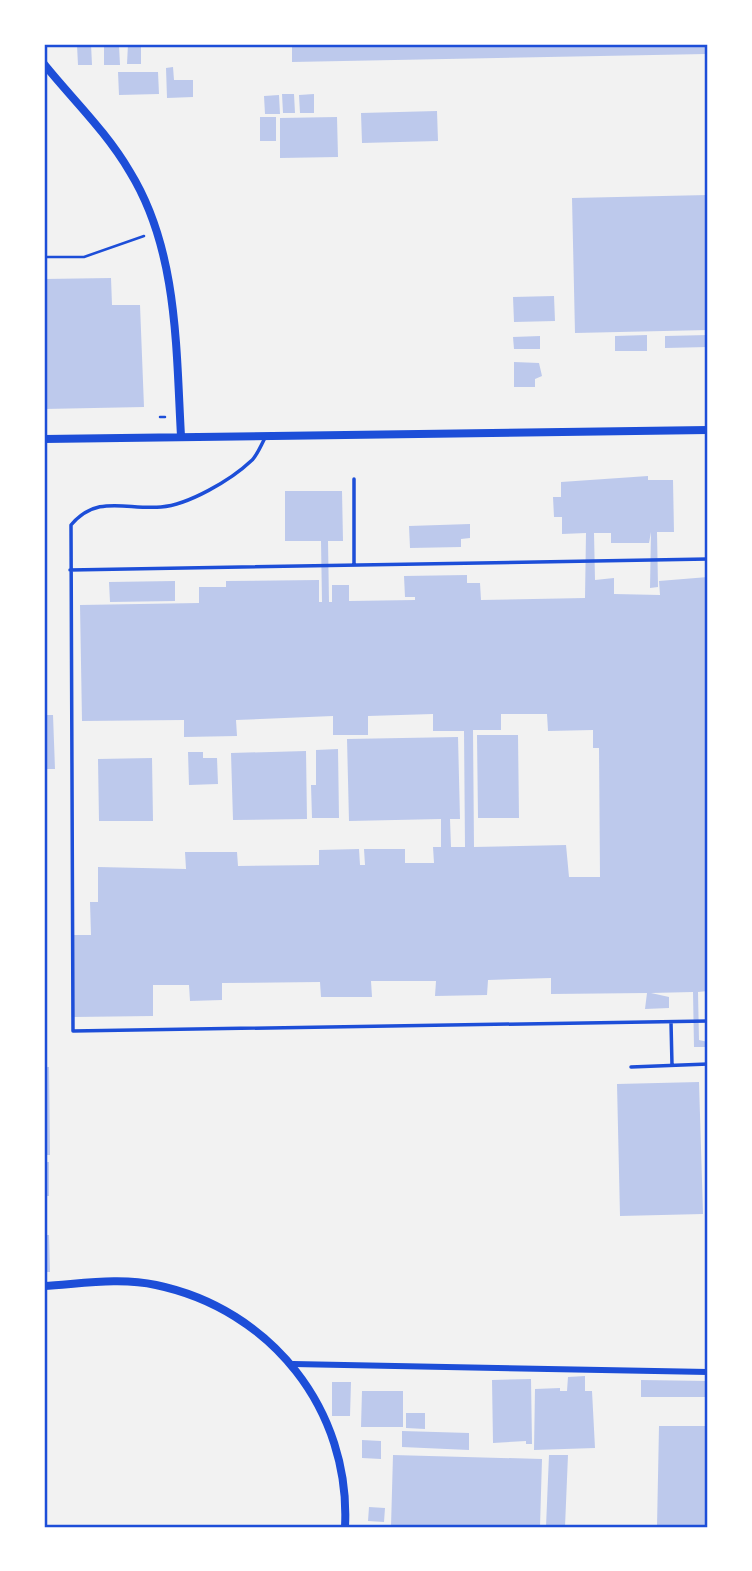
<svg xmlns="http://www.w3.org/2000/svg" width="752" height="1571" viewBox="0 0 752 1571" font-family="'DM Sans',sans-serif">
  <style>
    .building { fill: #bdc9ec; fill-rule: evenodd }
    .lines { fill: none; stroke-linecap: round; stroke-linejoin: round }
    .path { stroke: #1d4ed8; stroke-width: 2.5 }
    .service { stroke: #1d4ed8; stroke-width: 3.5 }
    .minor { stroke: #1d4ed8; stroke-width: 6 }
    .tertiary { stroke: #1d4ed8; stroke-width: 8 }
    .neatline { fill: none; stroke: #1d4ed8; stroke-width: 2.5 }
  </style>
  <rect width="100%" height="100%" fill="#f2f2f2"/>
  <!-- building -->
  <path class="building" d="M 91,44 L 92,65 L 78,65 L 77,45 Z
    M 128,44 L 141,45 L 141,64 L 127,64 Z
    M 292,44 L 706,44 L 706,54 L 292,62 Z
    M 104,45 L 119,45 L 120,65 L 104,65 Z
    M 173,67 L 174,80 L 193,80 L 193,97 L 167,98 L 166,68 Z
    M 118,72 L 158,72 L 159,94 L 119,95 Z
    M 282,94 L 294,94 L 295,113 L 283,113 Z
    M 314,94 L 314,113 L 300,113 L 299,95 Z
    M 279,95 L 280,114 L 265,114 L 264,96 Z
    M 437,111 L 438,141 L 362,143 L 361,113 Z
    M 260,117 L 276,117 L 276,141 L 260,141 Z
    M 337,117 L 338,157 L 280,158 L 280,118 Z
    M 708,195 L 708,330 L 575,333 L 572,198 Z
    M 111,278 L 112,305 L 140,305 L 144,407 L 44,409 L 44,279 Z
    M 554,296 L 555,321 L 514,322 L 513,297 Z
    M 647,335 L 647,351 L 615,351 L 615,336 Z
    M 708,335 L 708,347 L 665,348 L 665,336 Z
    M 540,336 L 540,349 L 514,349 L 513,337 Z
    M 514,362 L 539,363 L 542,376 L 535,379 L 535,387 L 514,387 Z
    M 648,476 L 648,480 L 673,480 L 674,532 L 657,532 L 658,587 L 650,588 L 651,532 L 649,543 L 611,543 L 611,533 L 594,533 L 595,580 L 614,578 L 614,594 L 660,595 L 659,581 L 708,577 L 708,991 L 698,992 L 699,1040 L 708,1042 L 708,1047 L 694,1047 L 693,992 L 651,993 L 669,997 L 669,1008 L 645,1009 L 647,993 L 551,994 L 551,978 L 488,980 L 487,995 L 435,996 L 436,981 L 371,981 L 372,997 L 321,997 L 320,982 L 222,983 L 222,1000 L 190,1001 L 189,985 L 153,985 L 153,1016 L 74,1017 L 74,935 L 91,935 L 90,902 L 98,902 L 98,867 L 186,869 L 185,852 L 237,852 L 238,866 L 319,865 L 319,850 L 359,849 L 360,865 L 365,865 L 364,849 L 405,849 L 405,863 L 434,863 L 433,847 L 441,847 L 441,819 L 349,821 L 347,739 L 458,737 L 460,819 L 450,819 L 451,847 L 465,847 L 464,731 L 433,731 L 433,714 L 368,716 L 368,735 L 333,735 L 333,716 L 236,720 L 237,736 L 184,737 L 184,720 L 82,721 L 80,605 L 199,603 L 199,587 L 226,587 L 226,581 L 319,580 L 319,602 L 322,602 L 321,541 L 285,541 L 285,491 L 342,491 L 343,541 L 328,541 L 329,602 L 332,602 L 332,585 L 349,585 L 349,601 L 415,600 L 415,597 L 405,597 L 404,576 L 467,575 L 467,583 L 480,583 L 481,600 L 585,598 L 586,533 L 562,534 L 562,517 L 554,517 L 553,497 L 561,497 L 561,482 ZM 501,714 L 547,714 L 548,731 L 593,730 L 593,748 L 599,748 L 600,877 L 569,877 L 566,845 L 474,847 L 473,730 L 501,730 Z
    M 470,524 L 470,538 L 461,539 L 461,547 L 410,548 L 409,526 Z
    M 175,581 L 175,601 L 110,602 L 109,582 Z
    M 44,715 L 53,715 L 55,769 L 44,769 Z
    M 477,735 L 518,735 L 519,818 L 478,818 Z
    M 338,749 L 339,818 L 312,818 L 311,785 L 316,785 L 316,750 Z
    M 306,751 L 307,819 L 233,820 L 231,753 Z
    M 188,752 L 203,752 L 203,758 L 217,758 L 218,784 L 189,785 Z
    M 152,758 L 153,821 L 99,821 L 98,759 Z
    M 44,1067 L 49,1067 L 50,1155 L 44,1155 Z
    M 699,1082 L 703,1214 L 620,1216 L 617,1084 Z
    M 44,1162 L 49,1162 L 49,1196 L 44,1196 Z
    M 44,1235 L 49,1235 L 50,1272 L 44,1272 Z
    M 585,1376 L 585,1391 L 592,1391 L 595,1448 L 534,1450 L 535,1389 L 560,1388 L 560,1391 L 567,1391 L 568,1377 Z
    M 531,1379 L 532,1444 L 526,1444 L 526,1441 L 493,1443 L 492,1380 Z
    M 641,1380 L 708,1381 L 708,1397 L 641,1397 Z
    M 332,1382 L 351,1382 L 350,1416 L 332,1416 Z
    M 362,1391 L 403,1391 L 403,1427 L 361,1427 Z
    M 406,1413 L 425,1413 L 425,1429 L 406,1428 Z
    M 659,1426 L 708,1426 L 708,1527 L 657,1527 Z
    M 402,1431 L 469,1433 L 469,1450 L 402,1447 Z
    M 362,1440 L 381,1441 L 381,1459 L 362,1458 Z
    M 393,1455 L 542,1459 L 540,1527 L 391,1527 Z
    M 549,1455 L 568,1455 L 565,1527 L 546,1527 Z
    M 369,1507 L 385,1508 L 384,1522 L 368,1521 Z"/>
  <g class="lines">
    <!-- path -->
    <path class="path" d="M 44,257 L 84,257 L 144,236
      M 160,417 L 165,417"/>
    <!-- service -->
    <path class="service" d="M 265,438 C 261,445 257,456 251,461 C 231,480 188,505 161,507 C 126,510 97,494 71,525 L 73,1031 L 708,1021
      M 354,479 L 354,564
      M 70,570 L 708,559
      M 671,1022 L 672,1065
      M 631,1067 L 708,1064"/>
    <!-- minor -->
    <path class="minor" d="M 293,1364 L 708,1372"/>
    <!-- tertiary -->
    <path class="tertiary" d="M 44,64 C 73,100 106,131 130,172 C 178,250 176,348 181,436
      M 44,439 L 708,430
      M 44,1286 C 80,1284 120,1277 156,1285 C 271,1309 351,1410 345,1527"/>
  </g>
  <!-- border -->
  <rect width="752" height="1571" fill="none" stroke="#ffffff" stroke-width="91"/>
  <rect x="46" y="46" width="660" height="1480" class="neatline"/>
</svg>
